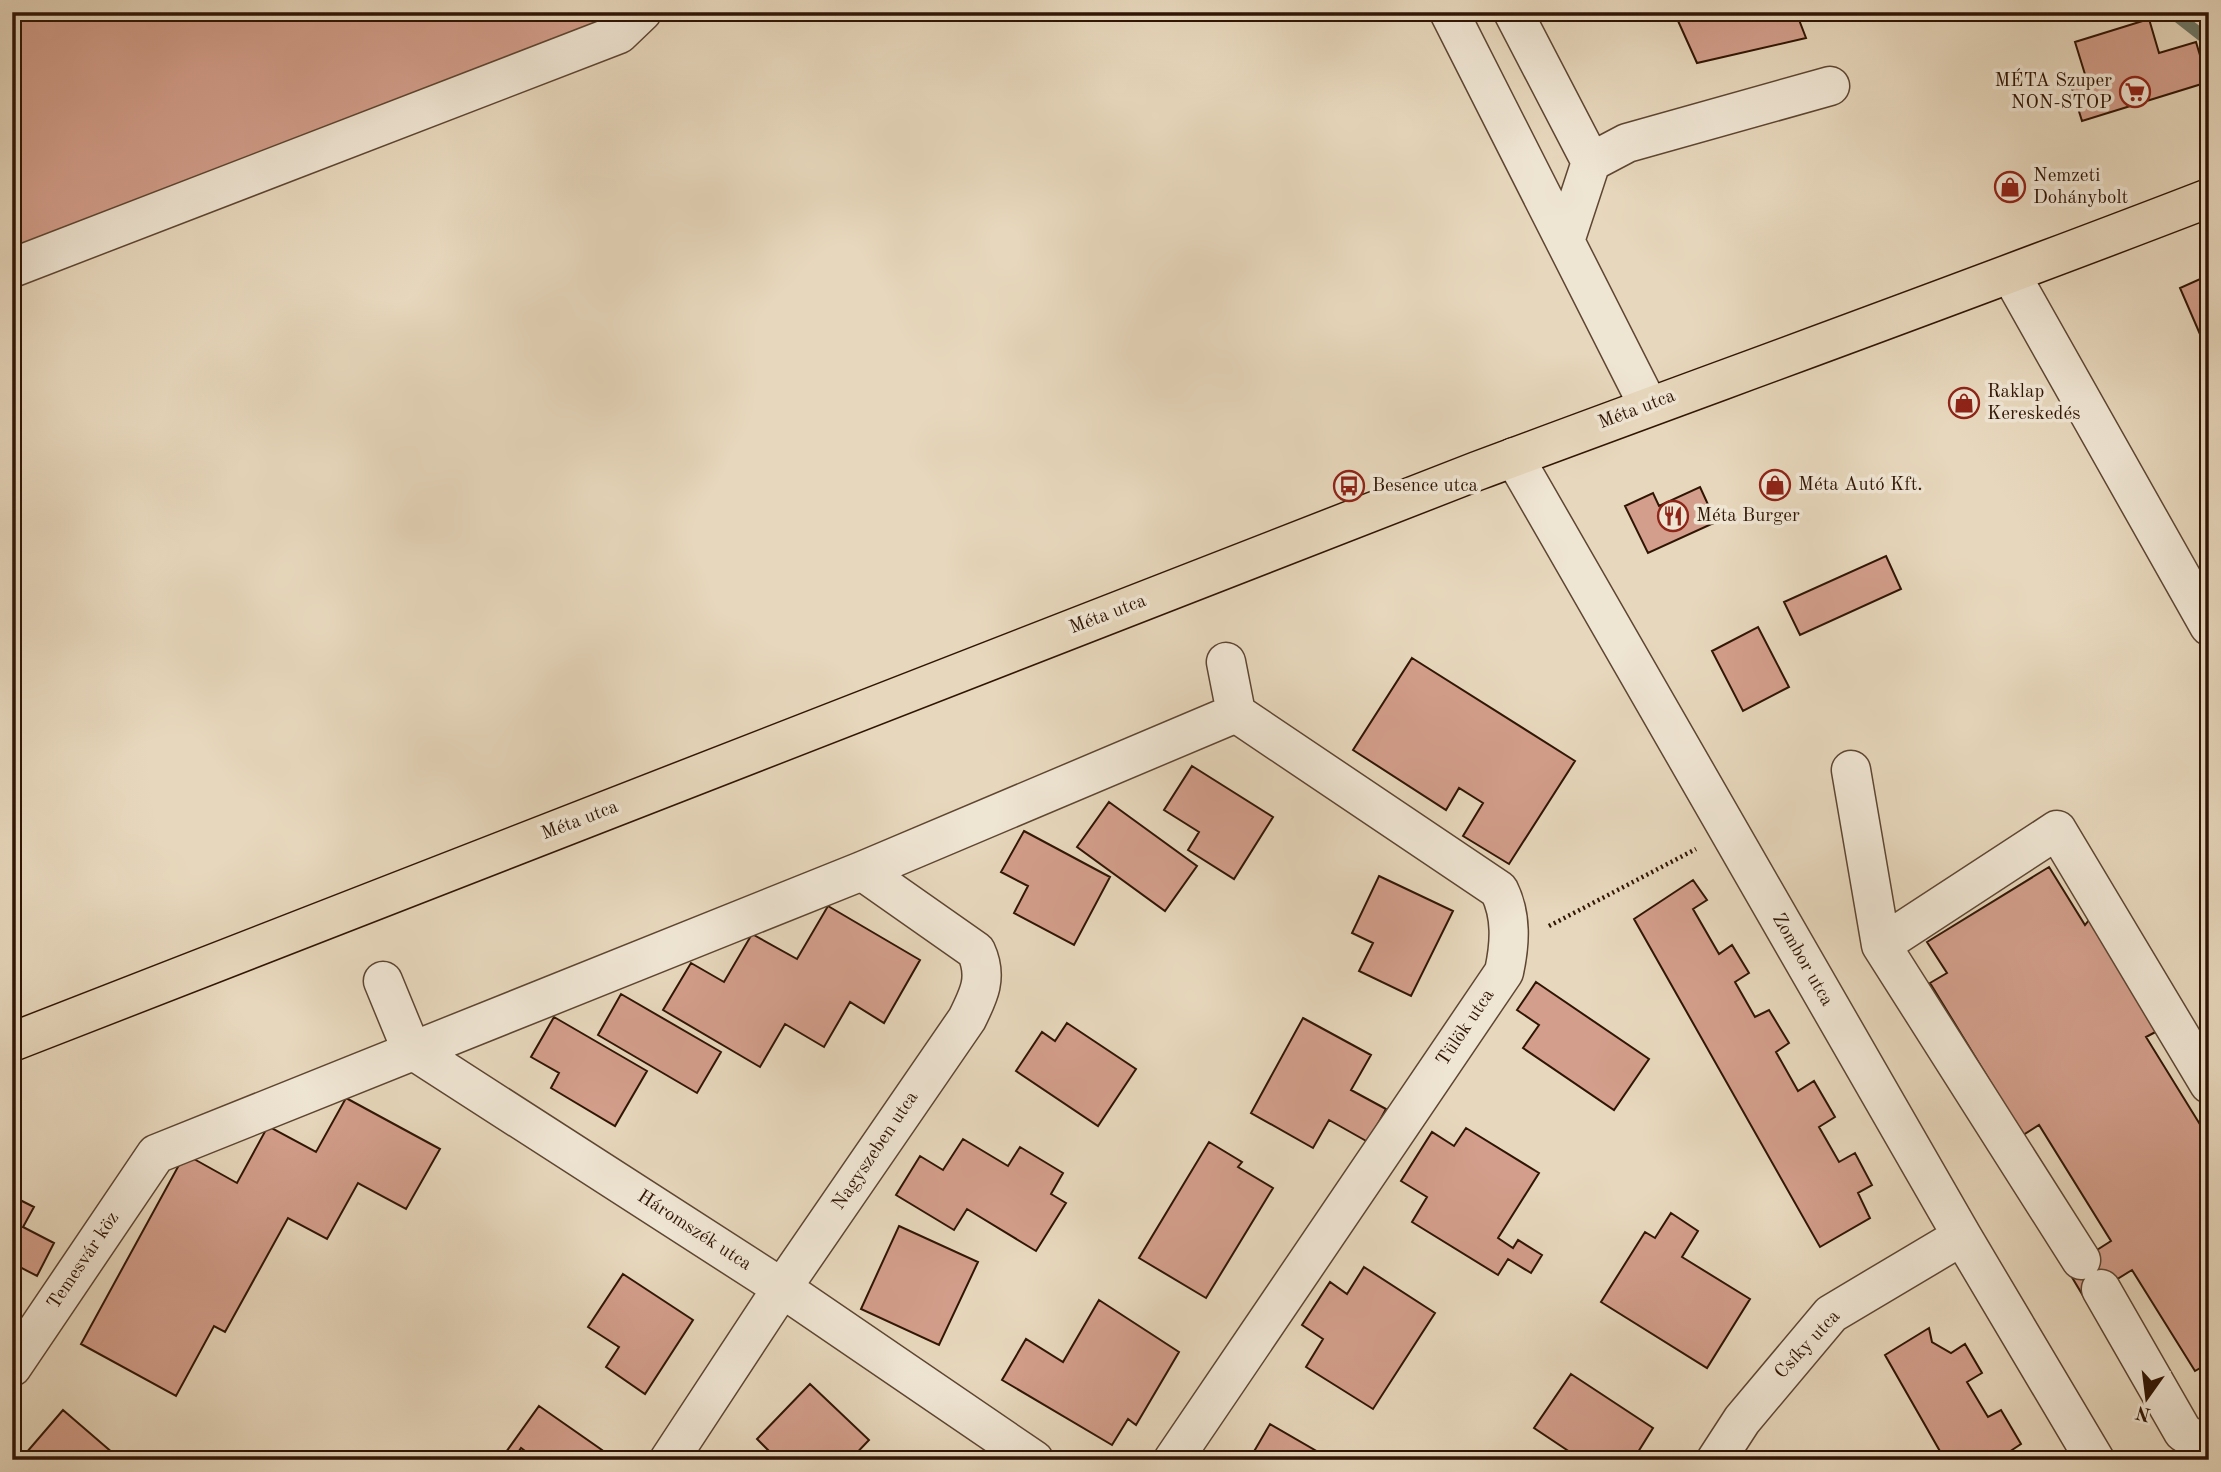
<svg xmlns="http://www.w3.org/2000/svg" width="2221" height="1472" viewBox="0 0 2221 1472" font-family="'Old Standard TT',serif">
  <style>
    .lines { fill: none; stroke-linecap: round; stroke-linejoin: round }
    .stream { stroke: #6e7869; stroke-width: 12 }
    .building { fill: #d39e8b; stroke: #301504; stroke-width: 2 }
    .minor-casing { stroke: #5e4632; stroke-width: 41 }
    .major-casing { stroke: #301504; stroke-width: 41 }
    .path { stroke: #301504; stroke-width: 4.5; stroke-dasharray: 2 3.5; stroke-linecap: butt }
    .minor { stroke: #efe5d3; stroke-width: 38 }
    .major { stroke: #e7d7bc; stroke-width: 38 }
    .labels { text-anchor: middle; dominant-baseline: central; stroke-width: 7; stroke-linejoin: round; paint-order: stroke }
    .poi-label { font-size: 19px; fill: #301504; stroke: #efe5d3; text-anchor: start }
    .street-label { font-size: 19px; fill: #301504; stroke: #efe5d3 }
  </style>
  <rect width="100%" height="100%" fill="#e7d7bc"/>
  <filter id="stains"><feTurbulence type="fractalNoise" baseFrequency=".00286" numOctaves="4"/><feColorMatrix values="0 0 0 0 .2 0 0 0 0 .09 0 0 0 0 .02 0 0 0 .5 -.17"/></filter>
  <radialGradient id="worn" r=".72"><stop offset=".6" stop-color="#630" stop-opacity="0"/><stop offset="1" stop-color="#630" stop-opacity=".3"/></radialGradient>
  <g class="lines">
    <!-- stream -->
    <path class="stream" d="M 2172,12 L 2209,41"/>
  </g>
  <!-- building -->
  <path class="building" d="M 12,12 L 597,12 L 598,24 L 12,250 Z
    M 1674,12 L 1796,12 L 1806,38 L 1697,63 Z
    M 2149,19 L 2159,53 L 2196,42 L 2208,82 L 2082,121 L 2072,89 L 2088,84 L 2075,42 Z
    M 2209,275 L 2209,355 L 2180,288 Z
    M 1700,487 L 1716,522 L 1648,553 L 1625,506 L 1653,493 L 1659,506 Z
    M 1886,556 L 1901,589 L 1800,635 L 1784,602 Z
    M 1758,627 L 1789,687 L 1743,711 L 1712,651 Z
    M 1412,658 L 1575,761 L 1509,864 L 1463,836 L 1483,803 L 1459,788 L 1446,810 L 1353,750 Z
    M 1192,766 L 1273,817 L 1234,879 L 1188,850 L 1199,832 L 1164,810 Z
    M 1109,802 L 1197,866 L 1165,911 L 1077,847 Z
    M 1024,831 L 1110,877 L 1074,945 L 1014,913 L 1028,886 L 1001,872 Z
    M 2049,867 L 2085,925 L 2093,915 L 2163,1028 L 2146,1037 L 2209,1139 L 2209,1363 L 2195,1371 L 2132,1270 L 2085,1299 L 2067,1269 L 2111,1241 L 2039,1125 L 2023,1135 L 1930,983 L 1947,973 L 1927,942 Z
    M 1379,876 L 1453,911 L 1411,996 L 1359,971 L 1373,943 L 1352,933 Z
    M 1693,880 L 1707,900 L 1693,909 L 1719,954 L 1732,945 L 1749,973 L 1735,982 L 1755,1017 L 1769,1010 L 1789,1043 L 1776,1052 L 1798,1091 L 1814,1081 L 1835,1117 L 1819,1127 L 1839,1162 L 1855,1153 L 1872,1185 L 1858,1193 L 1870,1218 L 1820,1247 L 1634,919 Z
    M 828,906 L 920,960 L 884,1023 L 850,1002 L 824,1047 L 785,1024 L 760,1067 L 663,1010 L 691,963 L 724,982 L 752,934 L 797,959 Z
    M 1536,982 L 1649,1059 L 1614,1110 L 1523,1048 L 1539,1025 L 1517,1010 Z
    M 621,994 L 721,1052 L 697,1093 L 598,1035 Z
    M 554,1017 L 647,1071 L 615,1126 L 551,1088 L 559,1073 L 531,1057 Z
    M 1303,1018 L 1371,1055 L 1351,1090 L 1386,1109 L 1368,1142 L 1329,1120 L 1313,1148 L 1251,1113 Z
    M 1067,1023 L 1136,1069 L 1098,1126 L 1016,1071 L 1042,1032 L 1055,1041 Z
    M 346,1098 L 440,1149 L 406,1209 L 358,1183 L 327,1239 L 288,1218 L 225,1332 L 214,1326 L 176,1396 L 81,1344 L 185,1154 L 237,1183 L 268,1126 L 316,1152 Z
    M 1466,1128 L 1539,1173 L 1498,1238 L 1513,1248 L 1518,1240 L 1542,1255 L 1531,1273 L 1508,1259 L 1498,1275 L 1412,1222 L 1427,1197 L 1401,1181 L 1432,1132 L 1454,1146 Z
    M 963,1139 L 1008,1166 L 1020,1147 L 1063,1173 L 1051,1194 L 1066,1203 L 1036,1251 L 967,1209 L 954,1230 L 896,1195 L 920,1156 L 943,1170 Z
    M 1209,1142 L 1242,1162 L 1238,1167 L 1273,1188 L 1206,1298 L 1139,1258 Z
    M 12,1196 L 34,1207 L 23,1227 L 54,1243 L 37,1276 L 12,1263 Z
    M 1671,1213 L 1698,1231 L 1682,1257 L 1750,1299 L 1707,1368 L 1601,1302 L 1645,1232 L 1655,1238 Z
    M 899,1226 L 978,1262 L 939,1345 L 861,1309 Z
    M 1364,1267 L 1435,1313 L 1373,1409 L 1306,1367 L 1323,1339 L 1302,1325 L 1330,1282 L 1347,1294 Z
    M 623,1274 L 693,1320 L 645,1394 L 606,1367 L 619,1347 L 588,1327 Z
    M 1099,1300 L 1179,1352 L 1136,1425 L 1128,1419 L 1112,1445 L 1002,1380 L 1026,1339 L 1063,1362 Z
    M 1929,1328 L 1932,1342 L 1951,1353 L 1965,1344 L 1982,1373 L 1967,1382 L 1988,1417 L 2001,1410 L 2021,1444 L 2009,1452 L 2013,1460 L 1945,1460 L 1885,1355 Z
    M 1571,1374 L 1653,1428 L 1633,1460 L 1582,1460 L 1534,1428 Z
    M 810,1384 L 869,1440 L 850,1460 L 802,1460 L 800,1457 L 778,1460 L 757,1439 Z
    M 539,1406 L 602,1450 L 595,1460 L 537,1460 L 521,1448 L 513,1460 L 501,1459 Z
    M 63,1410 L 121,1460 L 20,1460 Z
    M 1270,1424 L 1332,1460 L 1249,1460 Z"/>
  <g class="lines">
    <!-- minor casing -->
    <g class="minor-casing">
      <path id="minor" d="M 1449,12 L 1648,405
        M 1513,12 L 1591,162 L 1565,241
        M 1591,162 L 1627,143 L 1830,86
        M 12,268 L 619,34 L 642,12
        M 2011,275 L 2209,626
        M 1514,457 L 1962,1236 L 2095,1460
        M 1851,770 L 1881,945 L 2081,1260
        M 1881,945 L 2057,830 L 2209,1084
        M 383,981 L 411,1049 L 782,1288 L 1034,1460
        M 2101,1289 L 2183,1432 L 2209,1449
        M 12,1367 L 156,1154 L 862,871 L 1236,713
        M 669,1460 L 782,1288 L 967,1019 C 979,995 988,977 976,951 L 862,871
        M 1173,1460 L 1504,972 C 1510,944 1512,916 1499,890 L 1236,713 L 1226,662
        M 1716,1460 L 1742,1420 L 1831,1314 L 1962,1236"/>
    </g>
    <!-- major casing -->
    <g class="major-casing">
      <path id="major" d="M 12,1042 L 1477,471 C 1721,380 1966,292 2209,198"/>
    </g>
    <!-- path -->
    <path class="path" d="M 1549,926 L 1696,849"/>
    <!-- minor -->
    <use href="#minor" class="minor"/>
    <!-- major -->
    <use href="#major" class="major"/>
  </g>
  <!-- icons -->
  <defs>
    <g id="supermarket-ring" transform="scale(1.575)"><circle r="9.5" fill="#efe5d3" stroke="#8f2418" stroke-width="1.5"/><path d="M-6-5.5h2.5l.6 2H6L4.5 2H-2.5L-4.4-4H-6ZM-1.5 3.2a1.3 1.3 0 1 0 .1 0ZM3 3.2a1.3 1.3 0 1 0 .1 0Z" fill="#8f2418"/></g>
    <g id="shop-ring" transform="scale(1.575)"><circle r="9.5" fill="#efe5d3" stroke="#8f2418" stroke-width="1.5"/><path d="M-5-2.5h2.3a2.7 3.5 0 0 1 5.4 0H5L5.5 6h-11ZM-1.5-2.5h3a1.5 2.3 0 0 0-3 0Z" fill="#8f2418"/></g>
    <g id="bus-ring" transform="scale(1.575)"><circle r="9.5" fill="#efe5d3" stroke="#8f2418" stroke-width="1.5"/><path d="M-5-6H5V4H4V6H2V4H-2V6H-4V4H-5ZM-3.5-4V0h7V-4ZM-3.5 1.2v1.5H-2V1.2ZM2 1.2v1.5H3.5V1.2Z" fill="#8f2418"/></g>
    <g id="restaurant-ring" transform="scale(1.575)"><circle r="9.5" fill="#efe5d3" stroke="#8f2418" stroke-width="1.5"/><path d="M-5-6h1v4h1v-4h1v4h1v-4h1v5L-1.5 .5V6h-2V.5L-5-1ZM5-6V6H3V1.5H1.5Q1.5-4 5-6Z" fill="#8f2418"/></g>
  </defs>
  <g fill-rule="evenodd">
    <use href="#supermarket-ring" x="2135" y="92"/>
    <use href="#shop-ring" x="2010" y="187"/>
    <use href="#shop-ring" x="1964" y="403"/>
    <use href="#shop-ring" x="1775" y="485"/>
    <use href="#bus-ring" x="1349" y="486"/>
    <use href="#restaurant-ring" x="1673" y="516"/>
  </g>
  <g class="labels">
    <!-- poi labels -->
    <g class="poi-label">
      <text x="2112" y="81" text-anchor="end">MÉTA Szuper<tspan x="2112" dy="22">NON-STOP</tspan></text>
      <text x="2033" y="176">Nemzeti<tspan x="2033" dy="22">Dohánybolt</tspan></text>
      <text x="1987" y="392">Raklap<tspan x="1987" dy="22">Kereskedés</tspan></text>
      <text x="1798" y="485">Méta Autó Kft.</text>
      <text x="1372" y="486">Besence utca</text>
      <text x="1696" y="516">Méta Burger</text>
    </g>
    <!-- street labels -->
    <g class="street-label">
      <text transform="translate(1637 410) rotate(-21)">Méta utca</text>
      <text transform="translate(1108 615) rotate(-21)">Méta utca</text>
      <text transform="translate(580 821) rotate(-21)">Méta utca</text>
      <text transform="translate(1802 960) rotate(60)">Zombor utca</text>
      <text transform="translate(1466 1028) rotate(-56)">Tülök utca</text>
      <text transform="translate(876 1151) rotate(-56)">Nagyszeben utca</text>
      <text transform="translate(694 1231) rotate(33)">Háromszék utca</text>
      <text transform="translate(84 1261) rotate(-56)">Temesvár köz</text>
      <text transform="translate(1808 1345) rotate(-47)">Csíky utca</text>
    </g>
  </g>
  <!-- margin -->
  <rect width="2221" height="1472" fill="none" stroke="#e7d7bc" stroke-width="42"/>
  <rect x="14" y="14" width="2193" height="1444" fill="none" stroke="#301504" stroke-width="3.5"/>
  <rect x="21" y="21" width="2179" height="1430" fill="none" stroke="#301504" stroke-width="2"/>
  <!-- north arrow -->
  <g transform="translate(2147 1398) rotate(194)" stroke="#efe5d3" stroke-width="5" paint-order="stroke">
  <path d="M0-5L12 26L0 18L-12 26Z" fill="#301504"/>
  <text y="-10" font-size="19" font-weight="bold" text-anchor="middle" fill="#301504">N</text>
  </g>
  <rect width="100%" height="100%" filter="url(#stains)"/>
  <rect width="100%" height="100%" fill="url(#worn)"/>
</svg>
